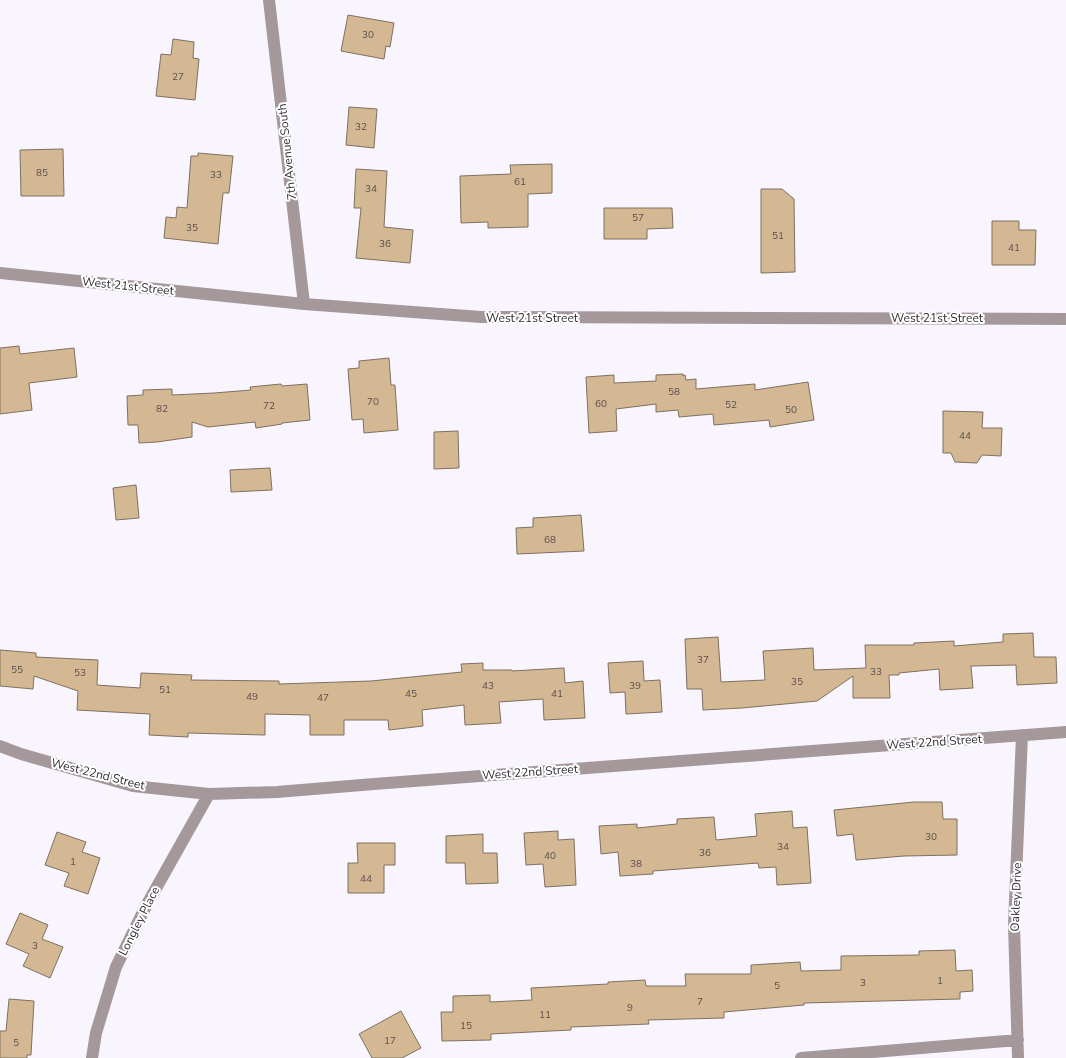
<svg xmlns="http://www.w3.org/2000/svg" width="1066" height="1058" viewBox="0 0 1066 1058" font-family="'Nunito Sans',sans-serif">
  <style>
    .building { fill: #d4b894; stroke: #7f705d }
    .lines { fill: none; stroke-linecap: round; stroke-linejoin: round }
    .street { stroke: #a5989b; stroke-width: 12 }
    .labels { text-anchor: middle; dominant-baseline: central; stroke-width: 4; stroke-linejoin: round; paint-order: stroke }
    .number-label { font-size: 10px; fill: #5a504e }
    .street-label { font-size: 12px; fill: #312e37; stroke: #fff }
  </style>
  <rect width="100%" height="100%" fill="#f8f5ff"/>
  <!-- building -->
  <path class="building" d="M 348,15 L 394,23 L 390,47 L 386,46 L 384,59 L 341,51 Z
    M 173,39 L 194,42 L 193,58 L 199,59 L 195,100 L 156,96 L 161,54 L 171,55 Z
    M 349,107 L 377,109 L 374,148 L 346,145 Z
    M 63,149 L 64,196 L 21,196 L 20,150 Z
    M 198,153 L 233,156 L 229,193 L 223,193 L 218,244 L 164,238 L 166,217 L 176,218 L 177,207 L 187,208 L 191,156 L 198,156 Z
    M 552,164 L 552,193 L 528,194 L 528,227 L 488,228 L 488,222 L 461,223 L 460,176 L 511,174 L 510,165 Z
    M 356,169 L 387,171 L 384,227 L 413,230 L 410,263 L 356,258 L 361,208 L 354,208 Z
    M 761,189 L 782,189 L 794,199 L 795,272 L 761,273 Z
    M 604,208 L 672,208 L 673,228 L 647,229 L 647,239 L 604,239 Z
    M 992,221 L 1019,221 L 1019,230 L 1036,230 L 1035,265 L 992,265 Z
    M 19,346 L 20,354 L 74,348 L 77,377 L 29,383 L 32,410 L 0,414 L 0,348 Z
    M 389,358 L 391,385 L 395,385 L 398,430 L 364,433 L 363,419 L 352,420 L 348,369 L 359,368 L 359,361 Z
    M 683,374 L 683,376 L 685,375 L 686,380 L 696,379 L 696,389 L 755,384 L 755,390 L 808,382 L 814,420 L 770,427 L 769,420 L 714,425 L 713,414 L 679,417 L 678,410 L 656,412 L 656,404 L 616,409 L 617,431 L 589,433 L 586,377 L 614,375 L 614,383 L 656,381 L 656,375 Z
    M 281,384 L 282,386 L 307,384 L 310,420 L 282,423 L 282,424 L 256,428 L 255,422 L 208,427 L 192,422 L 192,437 L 157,442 L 139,443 L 138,425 L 128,425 L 127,396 L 143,395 L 143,390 L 172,389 L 172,395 L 214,393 L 251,390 L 250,387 Z
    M 943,411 L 983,412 L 982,428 L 1002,428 L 1001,456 L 982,455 L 977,463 L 955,462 L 951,453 L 943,453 Z
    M 458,431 L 459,468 L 434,469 L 434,432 Z
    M 270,468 L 272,490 L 231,492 L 230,470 Z
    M 136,485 L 139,518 L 116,520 L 113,488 Z
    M 581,515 L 584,551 L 517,554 L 516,528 L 533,527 L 533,518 Z
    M 1033,633 L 1034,657 L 1056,657 L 1057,683 L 1017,685 L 1016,665 L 971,666 L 973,688 L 940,690 L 939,669 L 899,673 L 899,675 L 889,675 L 890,698 L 853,698 L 853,676 L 817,701 L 742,708 L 703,710 L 702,689 L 687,689 L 685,639 L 718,637 L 721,682 L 765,680 L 763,651 L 813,648 L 814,670 L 866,668 L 865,645 L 914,645 L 914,643 L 954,641 L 954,646 L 1003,642 L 1003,634 Z
    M 0,650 L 36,653 L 36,657 L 98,660 L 97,685 L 140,688 L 141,673 L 192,675 L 191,680 L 279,681 L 279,684 L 371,681 L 462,672 L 461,664 L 483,663 L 483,670 L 512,670 L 512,671 L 564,668 L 565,683 L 583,681 L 585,718 L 544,720 L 543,699 L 499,702 L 501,723 L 465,725 L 464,705 L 422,710 L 423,726 L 389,730 L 388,720 L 344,720 L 344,735 L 310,735 L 310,715 L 265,714 L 265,735 L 188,733 L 188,737 L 149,735 L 150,714 L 77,710 L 78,691 L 34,676 L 33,689 L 0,686 Z
    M 643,661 L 644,681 L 660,680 L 662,712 L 626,714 L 625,692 L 610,693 L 608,663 Z
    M 914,802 L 942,802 L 943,819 L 957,819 L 957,855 L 904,856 L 856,860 L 853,834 L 837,836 L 834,810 Z
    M 792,811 L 793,828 L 807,827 L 811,883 L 777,885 L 776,867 L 759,868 L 758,863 L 653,871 L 653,874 L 620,876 L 618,852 L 601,854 L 599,826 L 637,824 L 637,828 L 677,824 L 677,819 L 714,817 L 716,840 L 757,836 L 755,814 Z
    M 558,831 L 558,840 L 574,839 L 576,885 L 545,887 L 543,864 L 526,865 L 524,833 Z
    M 57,832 L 86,842 L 82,852 L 100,858 L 88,894 L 64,886 L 69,873 L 45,865 Z
    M 483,834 L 483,853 L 497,853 L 498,883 L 466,884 L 465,863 L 446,863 L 446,836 Z
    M 357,843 L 395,843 L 395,865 L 384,865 L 384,893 L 348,893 L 348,863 L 358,863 Z
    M 20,913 L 48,925 L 42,939 L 63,947 L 50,978 L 23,966 L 29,954 L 6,944 Z
    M 955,950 L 956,971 L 972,970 L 973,991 L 960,992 L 960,999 L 804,1003 L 804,1005 L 724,1012 L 724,1018 L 648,1020 L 649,1024 L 571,1027 L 571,1030 L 491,1034 L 491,1040 L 442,1041 L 441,1012 L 453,1012 L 453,996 L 490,995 L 490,1002 L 532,1000 L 531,988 L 608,984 L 608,982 L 645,980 L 646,986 L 686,986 L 685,974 L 751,974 L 751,965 L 800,962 L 801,971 L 841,970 L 841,956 L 919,955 L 919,951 Z
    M 9,999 L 34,1001 L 31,1055 L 27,1055 L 27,1058 L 0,1058 L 0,1031 L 6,1031 Z
    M 401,1011 L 421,1048 L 402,1058 L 372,1058 L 359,1034 Z"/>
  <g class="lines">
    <!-- street -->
    <path class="street" d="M 269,0 L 304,304
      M 0,273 L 304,304 L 481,317 L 1066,319
      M 0,746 L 21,754 L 133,786 L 209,794 L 277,792 L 374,784 L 1066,732
      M 92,1058 L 96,1033 L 116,967 L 146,906 L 209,794
      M 801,1058 L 1018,1040
      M 1018,1058 L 1014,925 L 1022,735"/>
  </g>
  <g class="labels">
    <!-- number labels -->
    <g class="number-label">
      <text x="368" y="35">30</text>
      <text x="178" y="77">27</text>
      <text x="361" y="127">32</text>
      <text x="42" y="173">85</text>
      <text x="216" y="175">33</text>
      <text x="520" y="182">61</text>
      <text x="371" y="189">34</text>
      <text x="638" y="218">57</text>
      <text x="192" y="228">35</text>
      <text x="778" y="236">51</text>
      <text x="385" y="244">36</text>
      <text x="1014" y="248">41</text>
      <text x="674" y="392">58</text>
      <text x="373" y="402">70</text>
      <text x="601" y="404">60</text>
      <text x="731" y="405">52</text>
      <text x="269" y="406">72</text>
      <text x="162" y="409">82</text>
      <text x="791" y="410">50</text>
      <text x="965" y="436">44</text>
      <text x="550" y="540">68</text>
      <text x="703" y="660">37</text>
      <text x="17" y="670">55</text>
      <text x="876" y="672">33</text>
      <text x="80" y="673">53</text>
      <text x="797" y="682">35</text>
      <text x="488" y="686">43</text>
      <text x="635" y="686">39</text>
      <text x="165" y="690">51</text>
      <text x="411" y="694">45</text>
      <text x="557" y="694">41</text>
      <text x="252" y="697">49</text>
      <text x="323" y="698">47</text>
      <text x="931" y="837">30</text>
      <text x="783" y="847">34</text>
      <text x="705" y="853">36</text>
      <text x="550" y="856">40</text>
      <text x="73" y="862">1</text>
      <text x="636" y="864">38</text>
      <text x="366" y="879">44</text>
      <text x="35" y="946">3</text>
      <text x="940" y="981">1</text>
      <text x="863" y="983">3</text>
      <text x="777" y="986">5</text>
      <text x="700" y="1002">7</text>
      <text x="630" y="1008">9</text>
      <text x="545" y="1015">11</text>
      <text x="466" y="1026">15</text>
      <text x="390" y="1041">17</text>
      <text x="16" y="1043">5</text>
    </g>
    <!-- street labels -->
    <g class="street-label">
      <text transform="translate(287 152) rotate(-96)">7th Avenue South</text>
      <text transform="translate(128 286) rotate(6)">West 21st Street</text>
      <text x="532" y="318">West 21st Street</text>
      <text x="937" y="318">West 21st Street</text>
      <text transform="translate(934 742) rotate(-4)">West 22nd Street</text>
      <text transform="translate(530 772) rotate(-4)">West 22nd Street</text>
      <text transform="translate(98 774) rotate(14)">West 22nd Street</text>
      <text transform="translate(1016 897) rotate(-88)">Oakley Drive</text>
      <text transform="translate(139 921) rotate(-63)">Longley Place</text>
    </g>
  </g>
</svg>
